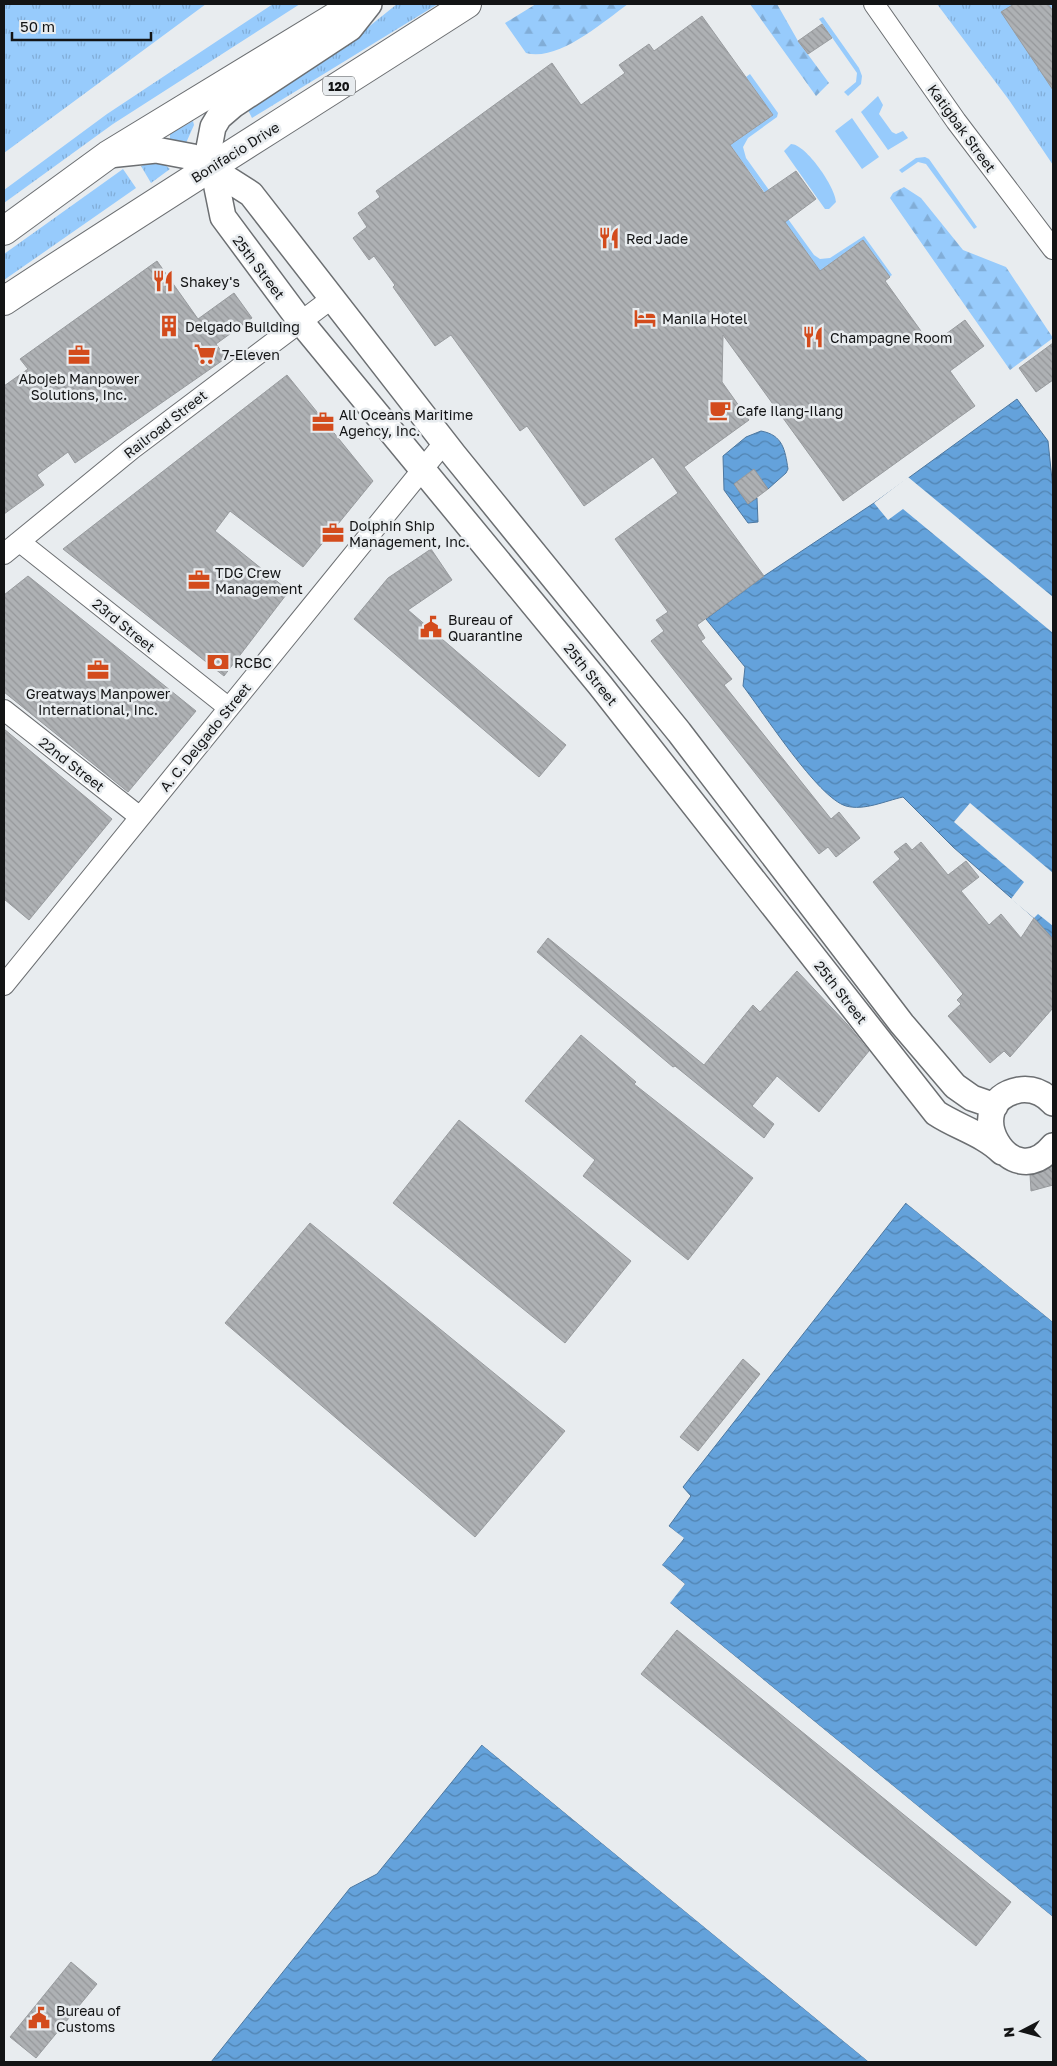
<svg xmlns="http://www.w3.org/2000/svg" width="1057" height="2066" viewBox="0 0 1057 2066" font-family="'Golos Text',sans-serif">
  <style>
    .grass { fill: url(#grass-tufts) }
    .forest { fill: url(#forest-firs) }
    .garden { fill: #97cbfc }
    .water { fill: url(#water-waves); stroke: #4c77a0 }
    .pier { fill: #e8ecef }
    .building { fill: url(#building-back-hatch); stroke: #989b9e }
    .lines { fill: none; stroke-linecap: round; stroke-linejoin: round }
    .minor-casing { stroke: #6c6f72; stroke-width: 22 }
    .tertiary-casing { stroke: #6c6f72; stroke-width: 28 }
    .trunk-casing { stroke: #6c6f72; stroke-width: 30 }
    .minor { stroke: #fff; stroke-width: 20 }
    .tertiary { stroke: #fff; stroke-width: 25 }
    .trunk { stroke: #fff; stroke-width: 28 }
    .labels { text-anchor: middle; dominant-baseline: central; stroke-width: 5; stroke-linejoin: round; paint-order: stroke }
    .shield { fill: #e8ecef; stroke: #535556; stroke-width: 1 }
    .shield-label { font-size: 12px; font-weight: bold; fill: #131415 }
    .street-label { font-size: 14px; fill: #131415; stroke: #e8ecef }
    .poi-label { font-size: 14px; fill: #131415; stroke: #e8ecef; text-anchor: start }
  </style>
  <defs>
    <pattern id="grass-tufts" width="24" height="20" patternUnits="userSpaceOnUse" patternTransform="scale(1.25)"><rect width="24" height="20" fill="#97cbfc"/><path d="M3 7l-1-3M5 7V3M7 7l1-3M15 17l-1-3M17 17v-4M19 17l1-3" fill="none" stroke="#81add7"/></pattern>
    <pattern id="forest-firs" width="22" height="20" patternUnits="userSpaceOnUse" patternTransform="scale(1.25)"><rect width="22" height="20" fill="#97cbfc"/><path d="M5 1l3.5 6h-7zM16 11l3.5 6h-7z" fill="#81add7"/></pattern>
    <pattern id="water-waves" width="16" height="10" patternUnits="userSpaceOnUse" patternTransform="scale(1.25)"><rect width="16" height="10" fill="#64a2db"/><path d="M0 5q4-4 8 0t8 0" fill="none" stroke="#5183b0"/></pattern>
    <pattern id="building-back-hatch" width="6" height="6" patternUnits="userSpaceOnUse" patternTransform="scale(1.25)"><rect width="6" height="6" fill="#aeb1b4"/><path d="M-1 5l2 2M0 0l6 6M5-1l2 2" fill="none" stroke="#95979a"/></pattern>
  </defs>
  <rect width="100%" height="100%" fill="#e8ecef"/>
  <!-- grass -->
  <path class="grass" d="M 4,4 L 206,4 L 4,153 Z
    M 273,4 L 300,4 L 113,124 L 4,203 L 4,190 L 107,114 Z
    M 397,4 L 438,4 L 252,118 L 247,108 L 361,33 Z
    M 937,4 L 1053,4 L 1053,165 L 1009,100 Z
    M 193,121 L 194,125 L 186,143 L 173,142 L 170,140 L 170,134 Z
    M 150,163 L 163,163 L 170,169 L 151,183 L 141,166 Z
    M 123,169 L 136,188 L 4,280 L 4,254 Z"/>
  <!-- forest -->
  <path class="forest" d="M 536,4 L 628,4 C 603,22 558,62 526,53 L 505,23 Z
    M 750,4 L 777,4 L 798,41 L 829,83 L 816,96 Z
    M 904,187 L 921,198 L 963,250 L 1006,267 L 1053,338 L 1010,370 L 890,198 L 893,193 Z"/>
  <!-- garden -->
  <path class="garden" d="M 823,17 L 859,68 L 862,76 L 861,84 L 848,96 L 844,92 L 856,82 L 857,73 L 819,19 Z
    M 750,74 L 778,113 L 777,117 L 748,138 L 743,147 L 746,158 L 769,190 L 765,193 L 730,145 L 773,115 L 746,77 Z
    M 878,96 L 883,105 L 879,114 L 892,132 L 896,134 L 903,131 L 908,138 L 888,150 L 861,112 Z
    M 852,118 L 879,157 L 862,169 L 835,131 Z
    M 791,144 C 806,144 836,188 836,202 L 829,209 L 825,209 L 784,151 Z
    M 925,157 L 929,159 L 977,227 L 974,229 L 926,164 L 918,162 L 902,173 L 899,170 L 916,158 Z
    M 788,219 L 814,255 L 820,259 L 830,258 L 864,236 L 892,275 L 889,277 L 863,240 L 820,271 L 785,222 Z"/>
  <!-- water -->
  <path class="water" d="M 1017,399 L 1048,441 L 1053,489 L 1053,939 L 1034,918 L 953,847 L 903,797 C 885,801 864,811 846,806 C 818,798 763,712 743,686 L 745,667 L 706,619 L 764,576 L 874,503 Z
    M 761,431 C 783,435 785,450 788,469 L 786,473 L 768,489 L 754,470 L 734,484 L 748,504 L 757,498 L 758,522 L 748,523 L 724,490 L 723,456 L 746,437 Z
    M 906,1203 L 1053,1322 L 1053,1917 L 669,1602 L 685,1584 L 662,1565 L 684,1539 L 669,1526 L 691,1496 L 683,1487 Z
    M 482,1745 L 869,2062 L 211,2062 L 350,1888 L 377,1874 Z"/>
  <!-- pier -->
  <path class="pier" d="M 908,477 L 1053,597 L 1053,633 L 903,509 L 888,520 L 874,503 Z
    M 970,803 L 1053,873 L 1053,926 L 1038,914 L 1034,918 L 1011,899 L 1024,882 L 954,822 Z
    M 908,1201 L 1053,1319 L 1053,1322 L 906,1203 Z
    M 667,1525 L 684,1538 L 662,1565 L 685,1584 L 670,1603 L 1053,1917 L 1053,1919 L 668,1604 L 667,1601 L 681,1584 L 660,1566 L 680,1539 L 667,1528 Z
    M 481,1744 L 484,1744 L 872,2062 L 869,2062 Z"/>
  <!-- building -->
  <path class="building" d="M 1014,4 L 1048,4 L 1053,11 L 1053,90 L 1001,12 Z
    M 702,16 L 773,115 L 730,145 L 764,193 L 796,171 L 816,199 L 785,222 L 820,271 L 863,240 L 890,277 L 885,281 L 931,345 L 965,320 L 984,346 L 950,371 L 975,406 L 843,501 L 723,335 L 722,382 L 749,420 L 684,467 L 764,576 L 697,625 L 705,638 L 701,641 L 732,679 L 724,685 L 831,819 L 839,812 L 860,838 L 836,857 L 828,847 L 819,854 L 651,641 L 664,631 L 656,620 L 668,612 L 615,539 L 678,493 L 653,457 L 584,506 L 527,426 L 520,431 L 451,335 L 435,346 L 393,287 L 395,285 L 374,256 L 369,260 L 353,238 L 367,227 L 358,213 L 380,197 L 376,191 L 552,63 L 581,105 L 625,73 L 619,65 L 649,44 L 654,51 Z
    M 822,24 L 832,38 L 808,54 L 798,41 Z
    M 157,261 L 198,319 L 234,293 L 252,318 L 216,344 L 226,358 L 75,463 L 68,452 L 37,475 L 44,485 L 4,514 L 4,386 L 28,369 L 20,359 Z
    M 1053,343 L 1053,380 L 1036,392 L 1019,368 Z
    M 287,375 L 373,481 L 303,567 L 230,511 L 215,531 L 289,591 L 224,676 L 63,549 Z
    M 754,469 L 768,489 L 748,504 L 734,484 Z
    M 431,549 L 452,580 L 408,610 L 566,745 L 539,777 L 354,619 L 388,578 Z
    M 28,576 L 196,711 L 128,792 L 4,692 L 4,595 Z
    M 4,729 L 112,819 L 29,920 L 4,899 Z
    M 921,842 L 948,875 L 966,861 L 979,877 L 961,891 L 989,925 L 1001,914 L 1021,938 L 1034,918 L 1053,939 L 1053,1008 L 1010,1057 L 1004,1051 L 990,1063 L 948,1016 L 961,1004 L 957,1000 L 963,994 L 873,882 L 900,859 L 894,852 L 906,843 L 912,850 Z
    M 548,938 L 704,1065 L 753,1005 L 760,1012 L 797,971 L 847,1024 L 869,1051 L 819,1112 L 777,1076 L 752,1106 L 774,1124 L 764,1138 L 675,1066 L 673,1067 L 537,952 Z
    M 581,1035 L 636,1082 L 634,1084 L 753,1178 L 688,1260 L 583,1176 L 595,1160 L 525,1101 Z
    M 459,1120 L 631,1261 L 565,1343 L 393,1203 Z
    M 1053,1164 L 1053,1185 L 1031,1191 L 1030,1174 L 1045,1171 Z
    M 310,1223 L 565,1431 L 475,1537 L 225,1323 Z
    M 743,1359 L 760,1374 L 698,1451 L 680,1437 Z
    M 677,1630 L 1011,1902 L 976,1946 L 641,1674 Z
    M 71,1962 L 97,1984 L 36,2058 L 10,2037 Z"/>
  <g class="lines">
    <!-- minor casing -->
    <g class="minor-casing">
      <path id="minor" d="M 874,4 L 956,121 L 1053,249
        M 20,542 L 229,708
        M 4,554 L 132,449 L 331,299
        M 4,710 L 140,817
        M 4,985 L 444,443"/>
    </g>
    <!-- tertiary casing -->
    <g class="tertiary-casing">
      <path id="tertiary" d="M 369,4 L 350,28 L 233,105 L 219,117 L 213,127 L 209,148 L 223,217 L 301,322 L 600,685 L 936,1113 C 957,1127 984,1134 1002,1152
        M 108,155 L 156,150 L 193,157 L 251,194 L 454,455 L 679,732 L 902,1024 L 955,1086 L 972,1098 L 995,1106
        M 1053,1103 C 1044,1093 1033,1088 1019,1090 C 957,1102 1010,1198 1053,1146"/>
    </g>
    <!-- trunk casing -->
    <g class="trunk-casing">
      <path id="trunk" d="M 4,231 L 108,155 L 356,4
        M 4,301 C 157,200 313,103 467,4"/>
    </g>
    <!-- minor -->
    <use href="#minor" class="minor"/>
    <!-- tertiary -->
    <use href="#tertiary" class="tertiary"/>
    <!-- trunk -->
    <use href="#trunk" class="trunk"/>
  </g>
  <!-- icons -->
  <defs>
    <g id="restaurant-bare" transform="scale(1.725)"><path d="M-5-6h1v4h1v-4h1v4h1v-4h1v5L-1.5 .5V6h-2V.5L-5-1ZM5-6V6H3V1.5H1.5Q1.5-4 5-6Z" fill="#d34b1c" stroke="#e8ecef" stroke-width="2.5" paint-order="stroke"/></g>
    <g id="hotel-bare" transform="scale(1.725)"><path d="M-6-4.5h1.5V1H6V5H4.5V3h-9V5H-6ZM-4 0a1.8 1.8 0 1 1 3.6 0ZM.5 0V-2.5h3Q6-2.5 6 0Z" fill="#d34b1c" stroke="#e8ecef" stroke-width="2.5" paint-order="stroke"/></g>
    <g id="building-bare" transform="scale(1.725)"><path d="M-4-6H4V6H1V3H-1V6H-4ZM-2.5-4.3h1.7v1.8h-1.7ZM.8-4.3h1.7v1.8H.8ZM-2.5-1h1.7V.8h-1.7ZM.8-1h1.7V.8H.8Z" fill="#d34b1c" stroke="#e8ecef" stroke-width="2.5" paint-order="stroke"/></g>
    <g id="supermarket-bare" transform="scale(1.725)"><path d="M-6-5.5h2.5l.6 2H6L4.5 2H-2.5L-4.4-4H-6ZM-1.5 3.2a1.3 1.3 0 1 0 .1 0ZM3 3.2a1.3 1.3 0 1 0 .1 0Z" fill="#d34b1c" stroke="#e8ecef" stroke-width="2.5" paint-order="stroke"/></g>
    <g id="office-bare" transform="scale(1.725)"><path d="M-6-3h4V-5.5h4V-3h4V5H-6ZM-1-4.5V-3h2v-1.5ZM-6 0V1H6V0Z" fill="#d34b1c" stroke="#e8ecef" stroke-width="2.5" paint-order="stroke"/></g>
    <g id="cafe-bare" transform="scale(1.725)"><path d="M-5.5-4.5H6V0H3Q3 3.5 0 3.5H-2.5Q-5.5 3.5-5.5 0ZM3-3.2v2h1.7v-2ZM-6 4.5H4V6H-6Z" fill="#d34b1c" stroke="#e8ecef" stroke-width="2.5" paint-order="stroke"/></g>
    <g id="civic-bare" transform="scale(1.725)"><path d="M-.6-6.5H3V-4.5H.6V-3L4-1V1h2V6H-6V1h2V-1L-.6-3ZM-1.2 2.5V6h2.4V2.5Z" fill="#d34b1c" stroke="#e8ecef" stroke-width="2.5" paint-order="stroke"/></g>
    <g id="bank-bare" transform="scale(1.725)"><path d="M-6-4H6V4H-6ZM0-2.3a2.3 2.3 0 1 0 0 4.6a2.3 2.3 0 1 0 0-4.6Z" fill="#d34b1c" stroke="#e8ecef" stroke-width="2.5" paint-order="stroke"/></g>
  </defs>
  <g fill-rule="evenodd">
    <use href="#restaurant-bare" x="609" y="238"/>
    <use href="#restaurant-bare" x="163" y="281"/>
    <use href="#hotel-bare" x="645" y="318"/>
    <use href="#building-bare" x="169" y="326"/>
    <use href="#restaurant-bare" x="813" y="337"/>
    <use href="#supermarket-bare" x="205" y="354"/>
    <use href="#office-bare" x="79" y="355"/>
    <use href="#cafe-bare" x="720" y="410"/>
    <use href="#office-bare" x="323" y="422"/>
    <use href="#office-bare" x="333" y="533"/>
    <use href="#office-bare" x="199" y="580"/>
    <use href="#civic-bare" x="431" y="627"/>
    <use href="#bank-bare" x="218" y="662"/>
    <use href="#office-bare" x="98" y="670"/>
    <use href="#civic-bare" x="39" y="2018"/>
  </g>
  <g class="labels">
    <!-- shield labels -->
    <rect class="shield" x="323" y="76.5" width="32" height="19" rx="4"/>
    <g class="shield-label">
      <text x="339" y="86">120</text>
    </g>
    <!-- street labels -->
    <g class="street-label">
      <text transform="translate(962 128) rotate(54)">Katigbak Street</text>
      <text transform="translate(235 152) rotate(-32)">Bonifacio Drive</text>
      <text transform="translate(259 267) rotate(53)">25th Street</text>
      <text transform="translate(165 424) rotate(-38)">Railroad Street</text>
      <text transform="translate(124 625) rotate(39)">23rd Street</text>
      <text transform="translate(591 674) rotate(51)">25th Street</text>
      <text transform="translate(205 737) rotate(-51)">A. C. Delgado Street</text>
      <text transform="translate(72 764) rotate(38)">22nd Street</text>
      <text transform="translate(841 992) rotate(52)">25th Street</text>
    </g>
    <!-- poi labels -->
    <g class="poi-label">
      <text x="626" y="238">Red Jade</text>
      <text x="180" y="281">Shakey's</text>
      <text x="662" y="318">Manila Hotel</text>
      <text x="185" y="326">Delgado Building</text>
      <text x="830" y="337">Champagne Room</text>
      <text x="222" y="354">7-Eleven</text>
      <text x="79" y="378" text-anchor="middle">Abojeb Manpower<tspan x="79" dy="16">Solutions, Inc.</tspan></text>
      <text x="736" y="410">Cafe Ilang-Ilang</text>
      <text x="339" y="414">All Oceans Maritime<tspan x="339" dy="16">Agency, Inc.</tspan></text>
      <text x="349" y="525">Dolphin Ship<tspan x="349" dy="16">Management, Inc.</tspan></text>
      <text x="215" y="572">TDG Crew<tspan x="215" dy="16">Management</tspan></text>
      <text x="448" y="619">Bureau of<tspan x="448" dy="16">Quarantine</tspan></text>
      <text x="234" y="662">RCBC</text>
      <text x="98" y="693" text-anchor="middle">Greatways Manpower<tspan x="98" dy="16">International, Inc.</tspan></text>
      <text x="56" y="2010">Bureau of<tspan x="56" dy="16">Customs</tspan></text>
    </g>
  </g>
  <!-- border -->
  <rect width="1057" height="2066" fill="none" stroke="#131415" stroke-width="10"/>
  <!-- north arrow -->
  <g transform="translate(1022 2031) rotate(264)" stroke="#e8ecef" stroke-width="4" paint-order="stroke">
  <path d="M0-4L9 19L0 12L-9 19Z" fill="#131415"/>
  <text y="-8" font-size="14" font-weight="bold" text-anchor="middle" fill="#131415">N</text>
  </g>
  <!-- scale -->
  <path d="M12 32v8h139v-8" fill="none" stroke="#131415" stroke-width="2.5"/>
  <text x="20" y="32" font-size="15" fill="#131415" stroke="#e8ecef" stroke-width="4" paint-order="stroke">50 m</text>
</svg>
